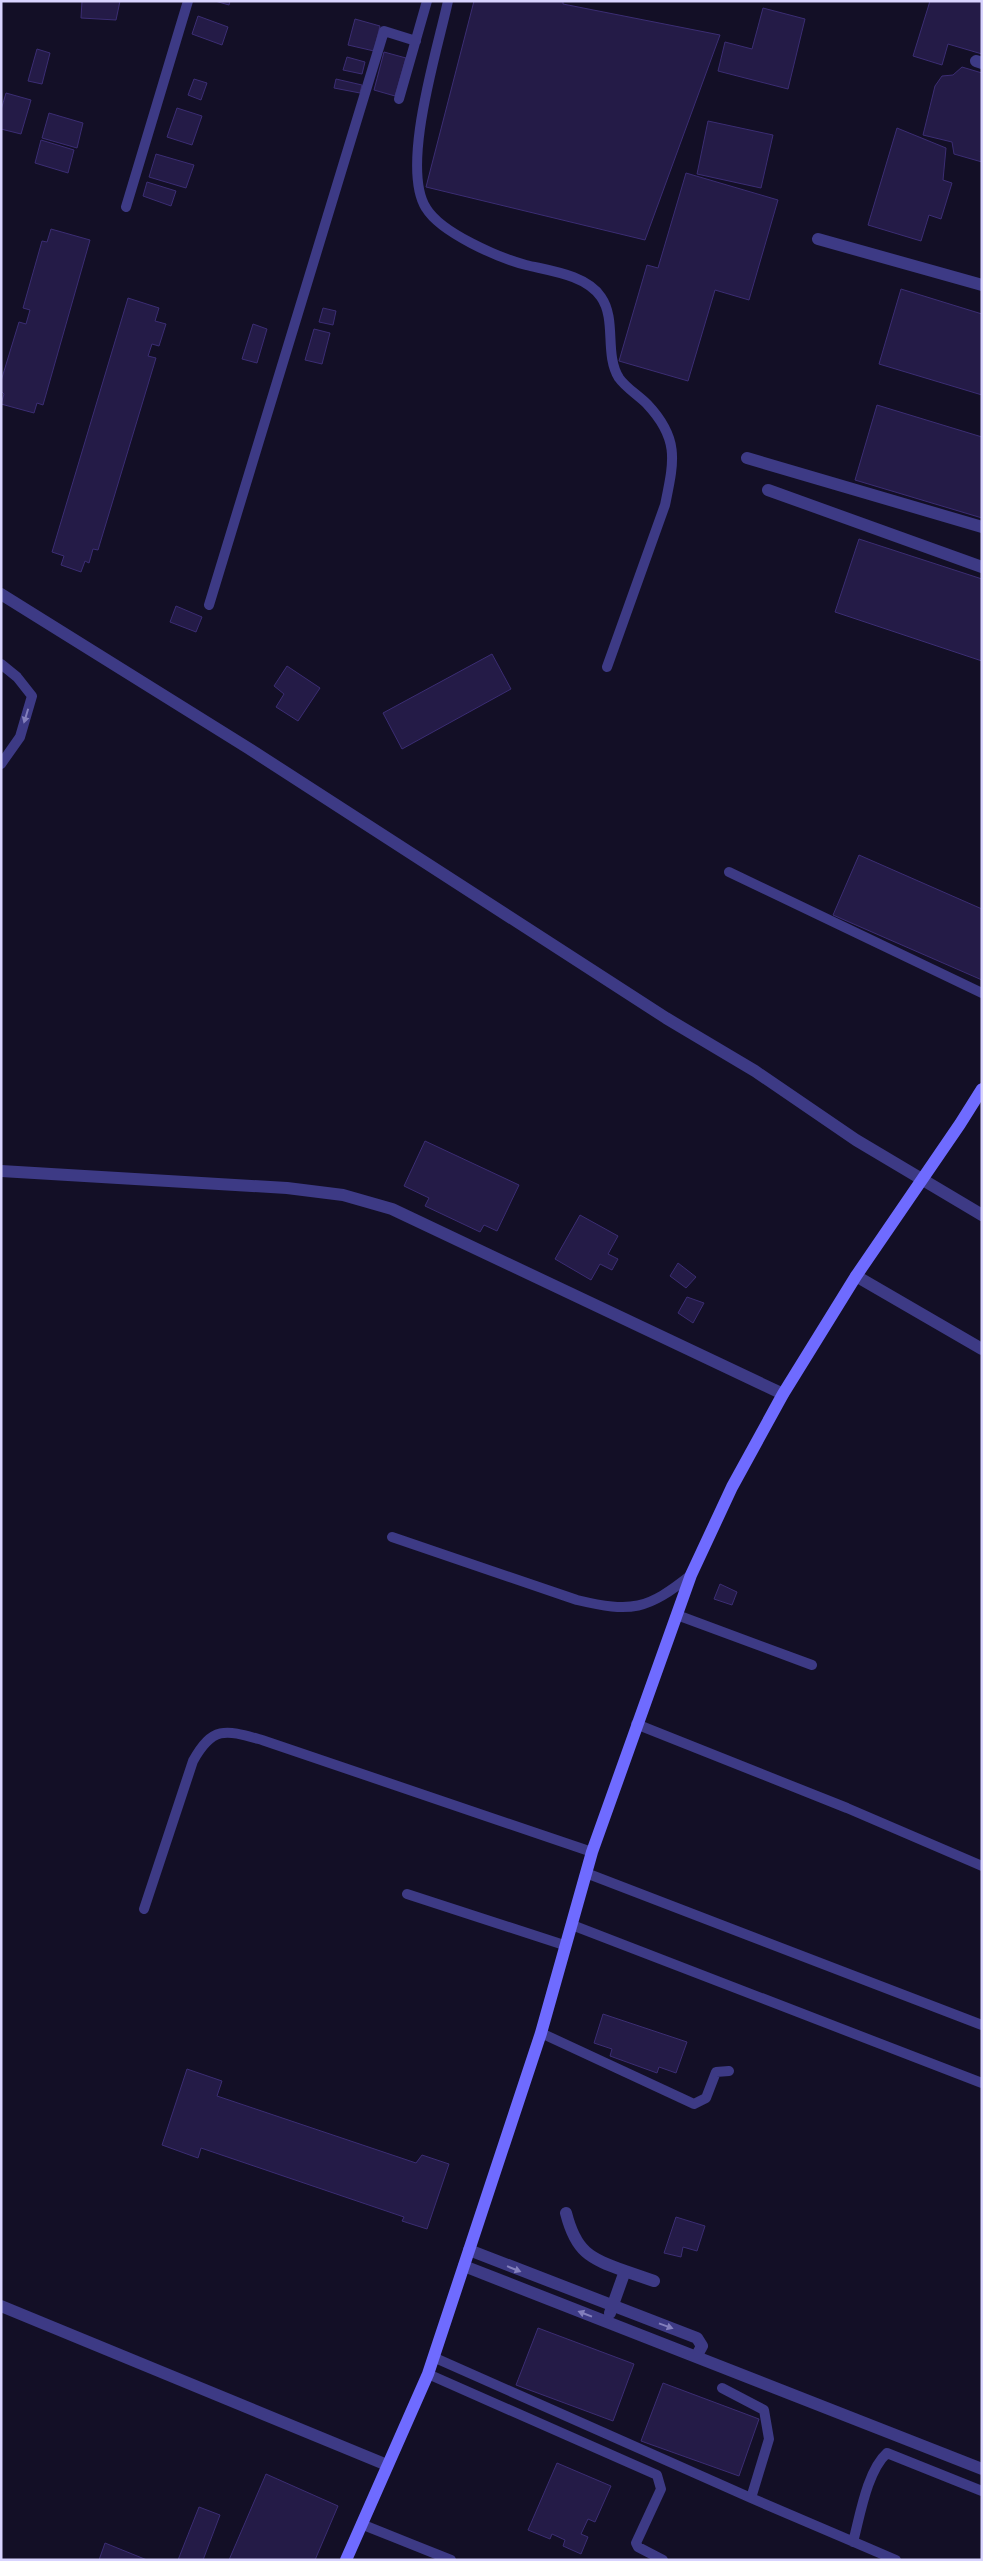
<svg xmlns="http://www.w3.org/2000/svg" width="983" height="2561" viewBox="0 0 983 2561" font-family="'Alegreya Sans',sans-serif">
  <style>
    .building { fill: #241b47; stroke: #3b2d73 }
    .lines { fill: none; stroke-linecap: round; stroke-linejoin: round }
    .lane { stroke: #3d3a85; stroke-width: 10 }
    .street { stroke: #3d3a85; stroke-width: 12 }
    .secondary { stroke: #6f6bff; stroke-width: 12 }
    .oneway { fill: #837fbc }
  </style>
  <rect width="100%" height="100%" fill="#130f26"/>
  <!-- building -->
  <path class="building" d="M 82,1 L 120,1 L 116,20 L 81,18 Z
    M 215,1 L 230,1 L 229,5 Z
    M 474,1 L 563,1 L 563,4 L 720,35 L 645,240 L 426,187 Z
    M 930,1 L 982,1 L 982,54 L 948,44 L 942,65 L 913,56 Z
    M 763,8 L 805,19 L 788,89 L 718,71 L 725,42 L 752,49 Z
    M 198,16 L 228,27 L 222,45 L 192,34 Z
    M 355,19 L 380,26 L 374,51 L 348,45 Z
    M 37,49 L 50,53 L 42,84 L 28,81 Z
    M 384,52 L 406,58 L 395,96 L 374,90 Z
    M 347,57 L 365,62 L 362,74 L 343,70 Z
    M 962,67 L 982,73 L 982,162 L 954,154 L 952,142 L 923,135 L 935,86 L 942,76 L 953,75 Z
    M 194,79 L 207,83 L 201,100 L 188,95 Z
    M 336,79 L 362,85 L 360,93 L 334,88 Z
    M 6,93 L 31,100 L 21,134 L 1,129 L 1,110 Z
    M 177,108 L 202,116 L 192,145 L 167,137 Z
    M 49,113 L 83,123 L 77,148 L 42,138 Z
    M 708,121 L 773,135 L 761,188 L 697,174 Z
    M 897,128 L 946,148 L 943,180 L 952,183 L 941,219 L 929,215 L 921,241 L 868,225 Z
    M 41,140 L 74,150 L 68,173 L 35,163 Z
    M 156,154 L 194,165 L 186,188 L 149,177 Z
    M 686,173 L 778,200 L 749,300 L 715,290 L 688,381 L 619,361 L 647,265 L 658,268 Z
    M 147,182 L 176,191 L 171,206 L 143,196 Z
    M 51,229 L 90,240 L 43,405 L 37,403 L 34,413 L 1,404 L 4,394 L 1,391 L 1,381 L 19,322 L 26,324 L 30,310 L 23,308 L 42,241 L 47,242 Z
    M 901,289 L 982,314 L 982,395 L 879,364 Z
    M 128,298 L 159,308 L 155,321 L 166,324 L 159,346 L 152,344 L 148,356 L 156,358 L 98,550 L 93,549 L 89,563 L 85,561 L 81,572 L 61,565 L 64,556 L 52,552 Z
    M 323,308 L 336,311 L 333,325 L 319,322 Z
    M 253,324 L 267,329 L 257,363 L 242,359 Z
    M 314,329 L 330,333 L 322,364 L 305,360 Z
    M 877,405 L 982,437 L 982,518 L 855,480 Z
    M 859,539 L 982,579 L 982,661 L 835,612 Z
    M 176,606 L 202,617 L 196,632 L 170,622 Z
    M 492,654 L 511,689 L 402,749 L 383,713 Z
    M 287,666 L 320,688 L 298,721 L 276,707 L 284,694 L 274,686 Z
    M 859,855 L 982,909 L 982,980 L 833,915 Z
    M 425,1141 L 519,1185 L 497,1231 L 484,1225 L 480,1232 L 425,1206 L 429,1198 L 404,1186 Z
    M 580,1215 L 618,1236 L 608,1254 L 618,1259 L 612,1270 L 600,1264 L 591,1280 L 555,1259 Z
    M 678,1263 L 696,1277 L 686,1288 L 670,1276 Z
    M 687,1297 L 704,1303 L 693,1323 L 678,1313 Z
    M 720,1584 L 737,1592 L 732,1605 L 714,1599 Z
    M 603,2014 L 687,2042 L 676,2073 L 659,2067 L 657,2073 L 610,2056 L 612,2049 L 594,2043 Z
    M 187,2069 L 222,2081 L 217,2096 L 416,2163 L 422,2155 L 449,2164 L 427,2229 L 402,2221 L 404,2217 L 201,2148 L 198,2158 L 162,2145 Z
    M 676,2217 L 705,2226 L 697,2251 L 683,2247 L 681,2257 L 664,2253 Z
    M 538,2328 L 634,2364 L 613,2421 L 516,2385 Z
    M 663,2383 L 759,2419 L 739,2476 L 641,2441 Z
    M 557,2463 L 611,2486 L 595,2522 L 588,2519 L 581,2534 L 588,2537 L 581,2554 L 563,2546 L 565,2540 L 552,2534 L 550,2539 L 528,2530 Z
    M 266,2474 L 338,2506 L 315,2560 L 229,2560 Z
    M 199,2507 L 220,2515 L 203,2560 L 178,2560 Z
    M 105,2543 L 147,2560 L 99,2560 Z"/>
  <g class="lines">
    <!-- lane -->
    <path class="lane" d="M 448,1 C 438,48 400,167 426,208 C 441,233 499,258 526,265 C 551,271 586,275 601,297 C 617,320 604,354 619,378 C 626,388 638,395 647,404 C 680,439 674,461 665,505 L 607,667
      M 399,99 L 427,1
      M 126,207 L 188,1
      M 209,605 L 384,31 L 416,41
      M 1,664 L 17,677 L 32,696 L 20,737 L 1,764
      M 729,872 L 982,993
      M 392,1537 L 577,1600 C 632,1613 647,1610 691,1575
      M 677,1615 L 812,1665
      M 636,1724 L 847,1808 L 982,1866
      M 586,1873 L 982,2025
      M 407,1894 L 564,1945
      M 144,1909 L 193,1761 C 213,1725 226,1730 262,1740 L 592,1852
      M 572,1925 L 982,2083
      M 541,2033 L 694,2104 L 706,2098 L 716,2072 L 729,2071
      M 433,2357 L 751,2498 L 896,2560
      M 428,2374 L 657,2475 L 661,2489 L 636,2543 L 638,2547 L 663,2560
      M 722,2388 L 764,2410 L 769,2439 L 751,2498
      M 361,2524 L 451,2560
      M 853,2542 C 860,2516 867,2471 887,2453 L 982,2491"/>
    <!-- street -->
    <path class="street" d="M 976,61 L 982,63
      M 818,239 L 982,285
      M 747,458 L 982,527
      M 768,490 L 982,567
      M 1,594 L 248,748 L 666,1018 L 755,1071 L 856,1140 L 982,1215
      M 1,1171 L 287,1188 L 343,1195 L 392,1209 L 783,1394
      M 856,1276 L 982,1349
      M 566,2213 C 576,2252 589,2258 625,2271
      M 469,2250 L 697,2338 L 702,2346 L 696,2357
      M 464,2266 L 982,2469
      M 1,2306 L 387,2465
      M 610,2313 L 625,2271 L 654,2281"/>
    <!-- secondary -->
    <path class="secondary" d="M 346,2560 L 428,2374 L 541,2033 L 592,1852 L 691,1575 L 732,1487 L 783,1394 L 856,1276 L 960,1124 L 982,1089"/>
  </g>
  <!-- one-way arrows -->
  <defs><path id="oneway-solid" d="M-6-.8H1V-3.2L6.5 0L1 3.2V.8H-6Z" transform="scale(1.25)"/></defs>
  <g class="oneway">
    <use href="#oneway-solid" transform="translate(26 716) rotate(107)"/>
    <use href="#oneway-solid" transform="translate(514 2269) rotate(22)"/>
    <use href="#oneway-solid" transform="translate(585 2314) rotate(-159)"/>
    <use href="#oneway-solid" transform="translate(666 2326) rotate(20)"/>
  </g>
  <!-- border -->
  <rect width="983" height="2561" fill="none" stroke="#d9d4ff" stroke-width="5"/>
</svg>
